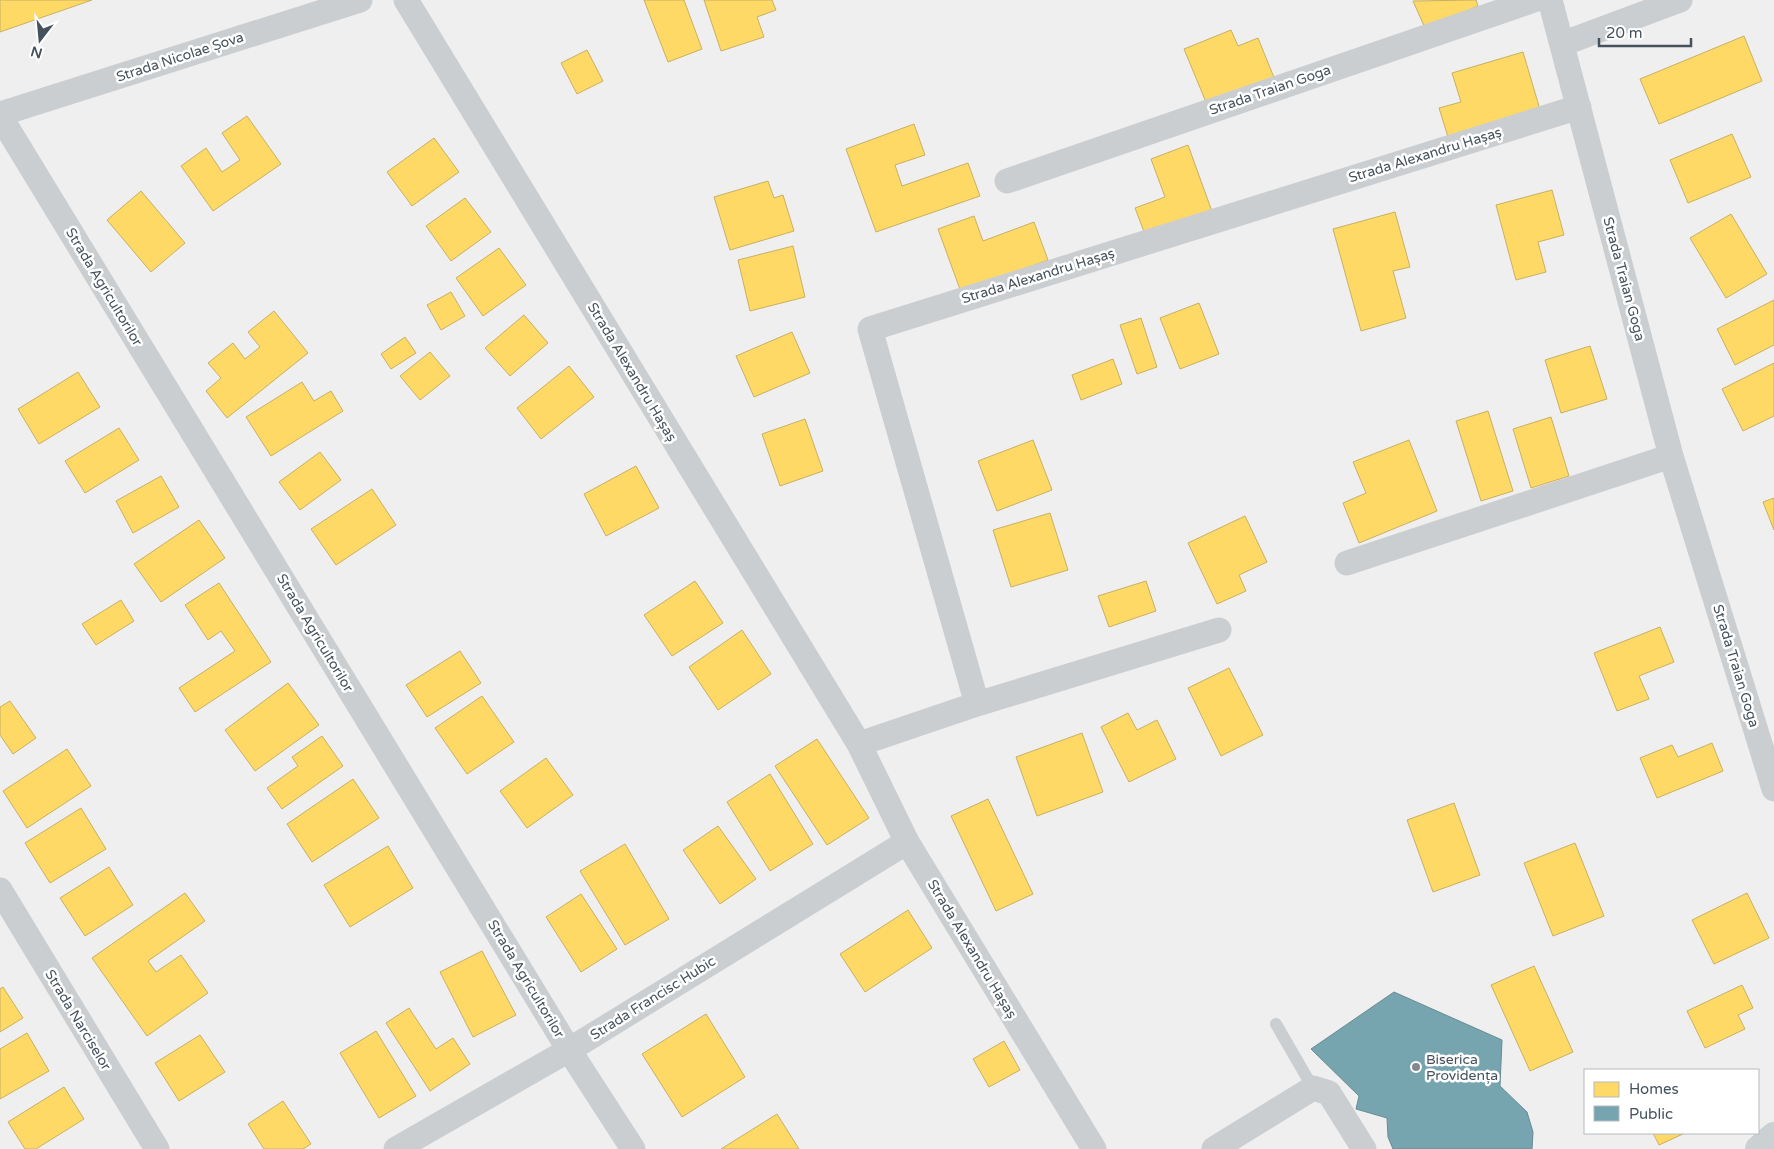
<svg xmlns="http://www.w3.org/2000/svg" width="1774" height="1149" viewBox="0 0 1774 1149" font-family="'Varela Round',sans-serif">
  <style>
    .homes { fill: #ffd966; stroke: #c7b063 }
    .public { fill: #76a5af; stroke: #678c96 }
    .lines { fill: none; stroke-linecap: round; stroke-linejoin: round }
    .lane { stroke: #cbced0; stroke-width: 12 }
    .street { stroke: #cbced0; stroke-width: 25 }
    .secondary { stroke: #cbd0d3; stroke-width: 28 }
    .poi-dot { fill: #818990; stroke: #fff; stroke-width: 2 }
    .labels { text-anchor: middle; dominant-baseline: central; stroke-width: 5; stroke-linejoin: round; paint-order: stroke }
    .street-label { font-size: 14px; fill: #45525d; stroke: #fff }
    .poi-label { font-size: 14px; fill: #45525d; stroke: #fff; text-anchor: start }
  </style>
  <rect width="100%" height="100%" fill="#f0efef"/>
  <!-- homes -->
  <path class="homes" d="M 0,0 L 92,0 L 0,32 Z
    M 644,0 L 684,0 L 702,49 L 668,62 Z
    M 704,0 L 772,0 L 776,10 L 757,17 L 764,37 L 721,51 Z
    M 1476,0 L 1478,6 L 1425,28 L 1413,1 Z
    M 1231,30 L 1238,46 L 1258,38 L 1275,80 L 1208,107 L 1184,49 Z
    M 1744,36 L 1762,81 L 1659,124 L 1640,79 Z
    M 587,50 L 603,81 L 577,94 L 561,63 Z
    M 1523,52 L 1541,113 L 1449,140 L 1439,108 L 1461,102 L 1452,73 Z
    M 247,116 L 281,164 L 213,211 L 181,166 L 206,148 L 222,172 L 240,160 L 222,133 Z
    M 914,124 L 925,155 L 895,165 L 902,186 L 968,163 L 980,196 L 876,232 L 846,149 Z
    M 1732,134 L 1751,177 L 1688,203 L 1670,160 Z
    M 434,138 L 459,172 L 412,206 L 387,172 Z
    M 1188,145 L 1214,217 L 1148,242 L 1135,208 L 1165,197 L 1151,159 Z
    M 768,181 L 774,198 L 783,195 L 794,231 L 730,250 L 714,197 Z
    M 1552,190 L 1564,235 L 1538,242 L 1546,272 L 1516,280 L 1496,205 Z
    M 141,191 L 185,243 L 151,272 L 107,220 Z
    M 465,198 L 491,232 L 451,261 L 426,226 Z
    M 1395,212 L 1410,267 L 1393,271 L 1406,318 L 1361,331 L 1333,229 Z
    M 1731,214 L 1767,274 L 1726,298 L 1690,238 Z
    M 974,216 L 983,241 L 1034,222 L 1048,260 L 961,292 L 938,229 Z
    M 793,246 L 805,297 L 750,311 L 738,260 Z
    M 499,248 L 526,285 L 483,316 L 456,278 Z
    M 451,292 L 465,316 L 441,330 L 427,305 Z
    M 1774,300 L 1774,345 L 1735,365 L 1717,329 Z
    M 1199,303 L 1219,354 L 1180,369 L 1160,318 Z
    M 274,311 L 308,353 L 227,418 L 206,391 L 221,378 L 208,363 L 233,343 L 245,359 L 260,347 L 248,332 Z
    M 524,315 L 548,343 L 510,376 L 485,348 Z
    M 1141,318 L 1157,367 L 1137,374 L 1120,325 Z
    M 792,332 L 810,373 L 754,397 L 736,356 Z
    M 405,337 L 416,353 L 391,369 L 381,354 Z
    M 1590,346 L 1607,399 L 1561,413 L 1545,360 Z
    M 430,352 L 450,376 L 420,400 L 400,376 Z
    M 1113,359 L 1122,384 L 1081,400 L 1072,375 Z
    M 1774,363 L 1774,416 L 1743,431 L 1722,389 Z
    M 569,366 L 594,397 L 541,439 L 517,408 Z
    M 78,372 L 100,407 L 39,444 L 18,409 Z
    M 302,382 L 314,401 L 331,391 L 343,411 L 271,456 L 246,417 Z
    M 1488,411 L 1513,491 L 1481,501 L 1456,421 Z
    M 1551,417 L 1569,476 L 1531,488 L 1513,429 Z
    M 805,419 L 823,471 L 780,486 L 762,434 Z
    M 119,428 L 139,460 L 85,493 L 65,461 Z
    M 1033,440 L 1052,490 L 997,511 L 978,461 Z
    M 1409,440 L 1437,511 L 1359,543 L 1343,503 L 1366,493 L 1353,462 Z
    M 320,452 L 341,480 L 300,510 L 279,482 Z
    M 636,466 L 659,508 L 606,536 L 584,494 Z
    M 161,476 L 179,507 L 133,533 L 116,501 Z
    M 372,489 L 396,525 L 336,565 L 311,529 Z
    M 1774,498 L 1774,530 L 1763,502 Z
    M 1050,513 L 1068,570 L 1011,587 L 993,530 Z
    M 1245,516 L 1267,562 L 1239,575 L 1246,591 L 1217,604 L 1188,543 Z
    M 199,520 L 225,558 L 161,602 L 134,564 Z
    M 695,581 L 723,623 L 672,656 L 644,615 Z
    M 1146,581 L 1156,611 L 1109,627 L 1098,596 Z
    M 219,583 L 271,662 L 195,712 L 179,688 L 235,651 L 221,631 L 208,640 L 185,605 Z
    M 121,600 L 134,621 L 96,645 L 82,624 Z
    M 1660,627 L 1674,662 L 1639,676 L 1649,699 L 1617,711 L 1594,653 Z
    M 742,630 L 771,674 L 718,710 L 689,667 Z
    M 460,651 L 481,683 L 427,717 L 406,685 Z
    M 1229,668 L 1263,735 L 1221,756 L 1188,688 Z
    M 288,683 L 319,725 L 255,771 L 225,730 Z
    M 482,696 L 514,742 L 467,774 L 435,728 Z
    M 10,701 L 36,738 L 13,754 L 0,735 L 0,707 Z
    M 1128,713 L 1137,730 L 1157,720 L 1176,759 L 1129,782 L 1101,727 Z
    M 1082,733 L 1103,792 L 1037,816 L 1016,757 Z
    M 322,736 L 343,766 L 282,809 L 267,788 L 298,766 L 292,757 Z
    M 817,739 L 869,818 L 827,845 L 775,766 Z
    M 1712,743 L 1723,771 L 1657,798 L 1640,758 L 1672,745 L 1678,757 Z
    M 67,749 L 91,786 L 27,828 L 3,791 Z
    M 546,758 L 573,795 L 527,828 L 500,791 Z
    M 770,774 L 813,844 L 770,871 L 727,802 Z
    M 353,779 L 379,818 L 312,862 L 287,824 Z
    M 988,799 L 1033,894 L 996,911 L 951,816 Z
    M 1454,803 L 1480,875 L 1433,892 L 1407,820 Z
    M 81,808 L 106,849 L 50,883 L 25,843 Z
    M 718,826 L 756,879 L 720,904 L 683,850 Z
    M 1575,843 L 1604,916 L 1553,936 L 1524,863 Z
    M 625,844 L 669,919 L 625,945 L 580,871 Z
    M 388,846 L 413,888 L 350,927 L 324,885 Z
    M 109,867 L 133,905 L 85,936 L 60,898 Z
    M 185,893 L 205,921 L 148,961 L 156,972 L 181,955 L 208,993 L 147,1036 L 92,958 Z
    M 1747,893 L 1769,938 L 1714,964 L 1692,920 Z
    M 581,894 L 617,949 L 581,972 L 546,917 Z
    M 908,910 L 932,948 L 865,992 L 840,954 Z
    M 482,951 L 516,1015 L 473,1037 L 440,972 Z
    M 1534,966 L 1573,1052 L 1530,1071 L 1491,985 Z
    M 1742,985 L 1753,1008 L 1738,1015 L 1745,1029 L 1705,1048 L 1687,1011 Z
    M 3,987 L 23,1018 L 0,1032 L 0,989 Z
    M 409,1008 L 436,1049 L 453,1038 L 470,1064 L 430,1091 L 386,1023 Z
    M 706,1014 L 745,1077 L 682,1117 L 642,1054 Z
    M 376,1031 L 416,1096 L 379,1118 L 340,1053 Z
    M 27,1033 L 49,1071 L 0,1099 L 0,1049 Z
    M 200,1035 L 225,1072 L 179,1101 L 155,1063 Z
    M 1004,1041 L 1020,1070 L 989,1087 L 973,1059 Z
    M 64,1087 L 84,1119 L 36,1149 L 25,1149 L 8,1122 Z
    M 283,1101 L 311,1144 L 303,1149 L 264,1149 L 248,1124 Z
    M 777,1114 L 799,1149 L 721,1149 Z
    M 1653,1133 L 1685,1133 L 1659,1145 Z"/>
  <!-- public -->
  <path class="public" d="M 1394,992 L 1502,1040 L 1500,1086 L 1527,1112 L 1533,1132 L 1532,1149 L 1393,1149 L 1388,1137 L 1387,1118 L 1356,1109 L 1359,1096 L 1311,1049 Z"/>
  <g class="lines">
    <!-- lane -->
    <path class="lane" d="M 1276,1024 L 1313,1088"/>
    <!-- street -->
    <path class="street" d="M 406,0 L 859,744 L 907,842 L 1094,1149
      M 1550,0 L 1671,456 L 1774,789
      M 1562,44 L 1680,0
      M 0,114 L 360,0
      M 0,116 L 569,1050 L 633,1149
      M 1007,181 L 1534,0
      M 1347,563 L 1671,456
      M 977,704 L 870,329 L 1579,107
      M 859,744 L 977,704 L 1219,630
      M 0,890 L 157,1149
      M 396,1149 L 569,1050 L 907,842
      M 1214,1149 L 1313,1088 L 1329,1093 L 1364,1149"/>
    <!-- secondary -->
    <path class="secondary" d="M 1759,1149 L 1774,1136"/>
  </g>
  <!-- markers -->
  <circle class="poi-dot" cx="1416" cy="1067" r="5"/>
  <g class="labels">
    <!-- street labels -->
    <g class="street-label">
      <text transform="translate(180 57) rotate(-18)">Strada Nicolae Șova</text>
      <text transform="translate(1270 90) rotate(-19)">Strada Traian Goga</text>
      <text transform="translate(1425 155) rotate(-17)">Strada Alexandru Hașaș</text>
      <text transform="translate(1038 276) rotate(-17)">Strada Alexandru Hașaș</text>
      <text transform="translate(1624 279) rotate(75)">Strada Traian Goga</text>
      <text transform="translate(104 287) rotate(59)">Strada Agricultorilor</text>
      <text transform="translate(632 372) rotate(59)">Strada Alexandru Hașaș</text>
      <text transform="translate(315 633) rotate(59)">Strada Agricultorilor</text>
      <text transform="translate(1736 666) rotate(73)">Strada Traian Goga</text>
      <text transform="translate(972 949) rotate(59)">Strada Alexandru Hașaș</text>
      <text transform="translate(526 979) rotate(59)">Strada Agricultorilor</text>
      <text transform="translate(653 998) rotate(-32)">Strada Francisc Hubic</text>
      <text transform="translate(78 1020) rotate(59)">Strada Narciselor</text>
    </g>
    <!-- poi labels -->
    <g class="poi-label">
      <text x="1426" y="1059">Biserica<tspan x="1426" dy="16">Providența</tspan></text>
    </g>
  </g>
  <!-- legend -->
  <rect x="1584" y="1069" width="175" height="65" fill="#ffffff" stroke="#b5babe"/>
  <rect x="1594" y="1082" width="25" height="15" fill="#ffd966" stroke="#b5babe"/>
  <text x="1629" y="1094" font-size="15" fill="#45525d">Homes</text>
  <rect x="1594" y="1106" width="25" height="15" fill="#76a5af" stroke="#b5babe"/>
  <text x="1629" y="1119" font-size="15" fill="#45525d">Public</text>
  <!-- north arrow -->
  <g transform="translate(40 40) rotate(196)" stroke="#ffffff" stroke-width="4" paint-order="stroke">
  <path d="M0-4L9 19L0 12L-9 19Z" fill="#45525d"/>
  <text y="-8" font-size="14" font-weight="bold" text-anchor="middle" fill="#45525d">N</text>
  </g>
  <!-- scale -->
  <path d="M1599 38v8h92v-8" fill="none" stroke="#45525d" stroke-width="2.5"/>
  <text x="1606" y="38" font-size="15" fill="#45525d" stroke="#ffffff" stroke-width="4" paint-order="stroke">20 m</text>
</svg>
